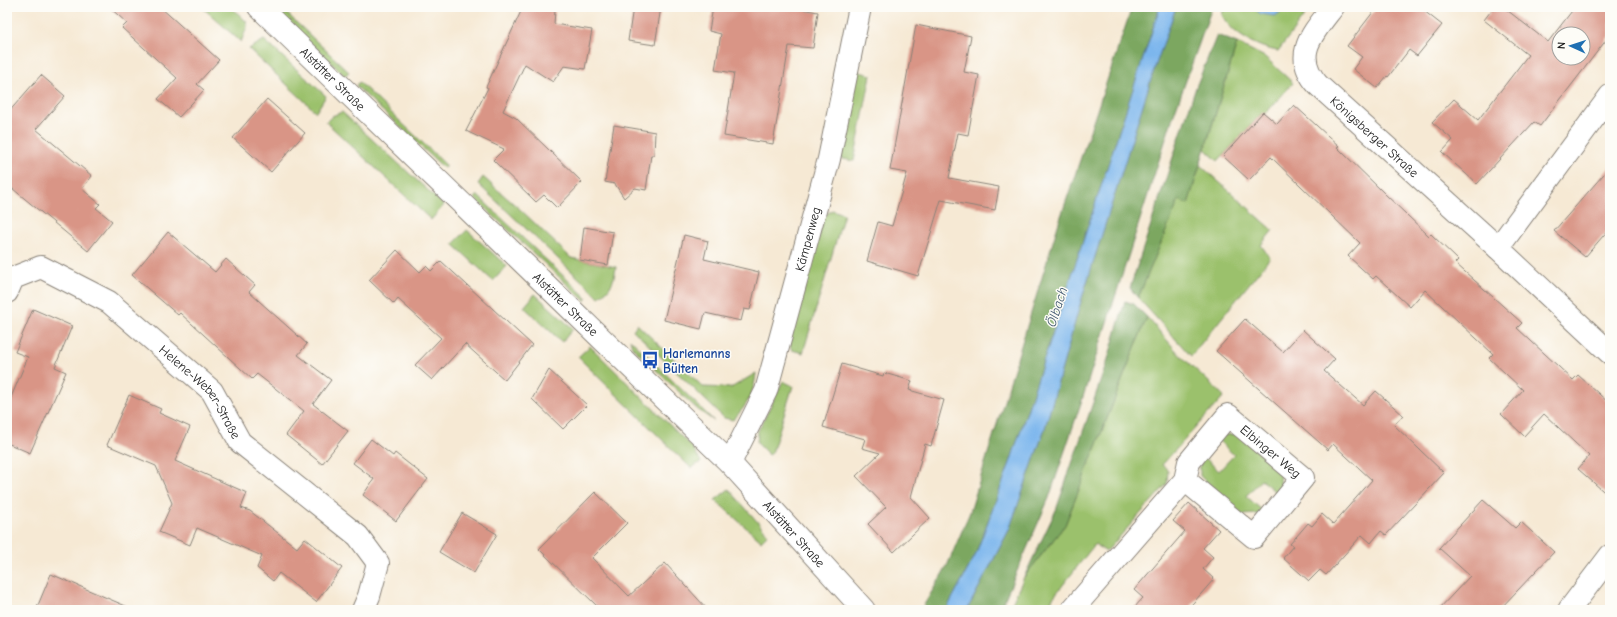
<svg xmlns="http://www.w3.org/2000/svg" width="1617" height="617" viewBox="0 0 1617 617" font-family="'Comic Neue',sans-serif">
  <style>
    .green { fill: #9bc16c; stroke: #5c6e44 }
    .forest { fill: #7ca760; stroke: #4c623e }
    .water { fill: #7cb6ed; stroke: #4c6984 }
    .building { fill: #d99586; fill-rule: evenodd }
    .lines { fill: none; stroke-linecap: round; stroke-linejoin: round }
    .street-casing { stroke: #898278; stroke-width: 24 }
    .secondary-casing { stroke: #898278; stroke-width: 24 }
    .street { stroke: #fff; stroke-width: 22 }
    .secondary { stroke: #fff; stroke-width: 22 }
    .labels { text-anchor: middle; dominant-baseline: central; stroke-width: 3; stroke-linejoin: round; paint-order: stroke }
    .street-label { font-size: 13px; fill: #1c1c1c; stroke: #fdfcf7 }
    .transit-label { font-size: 13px; font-weight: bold; fill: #164399; stroke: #fdfcf7; text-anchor: start }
    .water-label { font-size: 14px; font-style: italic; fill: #425a70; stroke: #fdfcf7 }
  </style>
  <rect width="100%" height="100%" fill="#fdfcf7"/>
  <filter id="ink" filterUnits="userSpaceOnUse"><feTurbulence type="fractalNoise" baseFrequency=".025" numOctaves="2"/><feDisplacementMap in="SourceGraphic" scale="8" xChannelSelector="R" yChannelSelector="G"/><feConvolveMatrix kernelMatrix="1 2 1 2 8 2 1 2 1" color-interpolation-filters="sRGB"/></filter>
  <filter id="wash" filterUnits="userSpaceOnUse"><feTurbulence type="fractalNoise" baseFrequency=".012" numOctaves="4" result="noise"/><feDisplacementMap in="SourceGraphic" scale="16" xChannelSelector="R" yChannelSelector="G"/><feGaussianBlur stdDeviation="0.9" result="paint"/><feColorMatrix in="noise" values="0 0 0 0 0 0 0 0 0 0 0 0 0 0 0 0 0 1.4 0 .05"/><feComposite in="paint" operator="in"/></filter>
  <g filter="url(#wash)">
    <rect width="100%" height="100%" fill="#f6e9d4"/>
    <!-- green -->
    <path class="green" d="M 202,7 L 231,7 L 247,22 L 247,27 L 241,42 Z
      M 272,7 L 280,7 L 349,72 L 345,76 Z
      M 1224,7 L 1311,7 L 1278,51 C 1258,48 1231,34 1222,15 Z
      M 264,40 L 326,96 L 316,112 L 249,49 Z
      M 1237,43 L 1265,57 L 1293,83 L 1265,114 L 1263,112 L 1218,161 L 1205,149 Z
      M 856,71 L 871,75 L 854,161 L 838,158 Z
      M 359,82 L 447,166 L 444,168 L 356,86 Z
      M 342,112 L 444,205 L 431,220 L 326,122 L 332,116 Z
      M 1200,165 L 1273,230 L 1261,245 L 1270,258 L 1191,356 L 1138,298 L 1179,199 L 1188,204 Z
      M 483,177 L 522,211 L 571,258 L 616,267 C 614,281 611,290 599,297 L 478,184 Z
      M 477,195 L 587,298 L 585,301 L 474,198 Z
      M 832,210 L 844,214 L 803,353 L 792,350 L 789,343 L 824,216 Z
      M 467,230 L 507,266 L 493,281 L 453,244 Z
      M 535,294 L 573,329 L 562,342 L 524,307 Z
      M 1147,317 L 1179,354 L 1224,396 L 1162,465 L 1168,470 L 1167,484 L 1106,552 L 1095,544 L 1052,599 L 1051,610 L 1009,610 L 1024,577 L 1065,525 Z
      M 637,324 L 703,387 L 731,388 L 756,373 C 754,394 748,404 733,420 L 724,418 L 633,330 Z
      M 630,339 L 714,421 L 697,409 L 632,347 Z
      M 590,346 L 692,447 L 701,462 L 691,468 L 578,357 Z
      M 783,381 L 793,386 L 772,453 L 769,455 L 757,443 L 758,431 Z
      M 1240,434 L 1280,472 L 1281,489 L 1278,494 L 1261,480 L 1246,496 L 1263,511 L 1259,514 L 1242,515 L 1200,476 L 1200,461 L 1204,457 L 1219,471 L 1234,455 L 1218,440 L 1222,435 Z
      M 729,489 L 768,534 L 761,541 L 715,500 Z"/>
    <!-- forest -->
    <path class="forest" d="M 1132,7 L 1160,7 L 1010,463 L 975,556 L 946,610 L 921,610 L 947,566 L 970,512 L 1059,222 Z
      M 1176,7 L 1212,7 L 1171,123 L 1082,400 L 1049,498 L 1000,610 L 967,610 L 1009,530 L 1045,428 L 1081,301 L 1152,76 Z
      M 1217,35 L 1237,43 L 1188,204 L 1179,200 L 1138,298 L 1130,288 L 1196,87 Z
      M 1125,301 L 1134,304 L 1147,317 L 1065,525 L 1024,577 L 1056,510 L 1108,359 Z"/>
    <!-- water -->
    <path class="water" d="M 1160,7 L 1176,7 L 1152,76 L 1081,301 L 1045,428 L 1009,530 L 967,610 L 946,610 L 975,556 L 1010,463 Z
      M 1252,7 L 1288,7 L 1275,16 L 1261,14 Z"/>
    <g id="blocks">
      <!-- building -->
      <path class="building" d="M 109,7 L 160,7 L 219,60 L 197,84 L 204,90 L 179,117 L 158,99 L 177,78 L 122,28 L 127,23 Z
        M 523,7 L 555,11 L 554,24 L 592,30 L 585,69 L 564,66 L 553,82 L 525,64 L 503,111 L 516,118 L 582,182 L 557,208 L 544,195 L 536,202 L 493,160 L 504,149 L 466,131 L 488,88 L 486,87 Z
        M 633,7 L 661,7 L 655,45 L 628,41 Z
        M 713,7 L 790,7 L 818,12 L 813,48 L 789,46 L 773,144 L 724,136 L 734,73 L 715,70 L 721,34 L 709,31 Z
        M 1377,7 L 1419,7 L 1442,25 L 1417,56 L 1409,50 L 1388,77 L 1387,76 L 1377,88 L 1353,69 L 1362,57 L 1347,46 Z
        M 1494,7 L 1503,7 L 1548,42 L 1575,7 L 1610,7 L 1610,35 L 1540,126 L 1534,122 L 1477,184 L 1442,152 L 1453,140 L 1432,122 L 1454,99 L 1478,120 L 1528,55 L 1484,20 ZM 1559,34 L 1583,34 L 1583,58 L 1559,58 Z
        M 916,25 L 971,36 L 964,72 L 979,75 L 968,135 L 958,133 L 949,178 L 999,187 L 995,210 L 941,200 L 918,276 L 867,261 L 878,222 L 892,226 L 907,173 L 890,170 Z
        M 41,75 L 65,96 L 36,129 L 92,176 L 82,189 L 100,204 L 96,208 L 112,221 L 88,251 L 7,184 L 7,114 Z
        M 267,99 L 305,133 L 271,172 L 233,138 Z
        M 1294,105 L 1339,146 L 1337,147 L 1385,194 L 1429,236 L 1431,234 L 1458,260 L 1455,263 L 1522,323 L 1517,328 L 1573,380 L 1578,375 L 1610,404 L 1610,497 L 1578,469 L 1589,456 L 1544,414 L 1524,436 L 1501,414 L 1523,390 L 1489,358 L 1493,354 L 1425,290 L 1410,307 L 1376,276 L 1373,279 L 1348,256 L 1360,243 L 1271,157 L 1249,180 L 1223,156 L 1263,112 L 1277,124 Z
        M 614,125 L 655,132 L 654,155 L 651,155 L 646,190 L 635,188 L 624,198 L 615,184 L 605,182 Z
        M 1610,167 L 1610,228 L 1585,257 L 1554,231 Z
        M 584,227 L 613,232 L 608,265 L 580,260 Z
        M 168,232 L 215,272 L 226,259 L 255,285 L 249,292 L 307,344 L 298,355 L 331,380 L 313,404 L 348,431 L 322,464 L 286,435 L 304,411 L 257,374 L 252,379 L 180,313 L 178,315 L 132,275 Z
        M 684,235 L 708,241 L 704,259 L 759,272 L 750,310 L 744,309 L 741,321 L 705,313 L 701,329 L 664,320 Z
        M 397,250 L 420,272 L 426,266 L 431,271 L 441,261 L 532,345 L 505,380 L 465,344 L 432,380 L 415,365 L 441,338 L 398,299 L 394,304 L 369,280 Z
        M 33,309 L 72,326 L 55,367 L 66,372 L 30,453 L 7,443 L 7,407 L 28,357 L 15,352 Z
        M 1245,319 L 1283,352 L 1303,330 L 1335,359 L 1324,371 L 1363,405 L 1376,391 L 1403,415 L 1394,425 L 1444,473 L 1386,535 L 1381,531 L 1371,543 L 1362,535 L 1326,575 L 1320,570 L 1309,581 L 1283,558 L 1293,546 L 1290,544 L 1308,523 L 1312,526 L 1322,514 L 1333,524 L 1372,480 L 1333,444 L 1328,450 L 1216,351 Z
        M 842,364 L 883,376 L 884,373 L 912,381 L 909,390 L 944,400 L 931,446 L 925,444 L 911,497 L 930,518 L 894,552 L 868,524 L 886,507 L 856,476 L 880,453 L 862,448 L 865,439 L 823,427 Z
        M 549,370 L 587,405 L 563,429 L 532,399 Z
        M 129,395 L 161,409 L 159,413 L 190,427 L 175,461 L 247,493 L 241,508 L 250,511 L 297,548 L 305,538 L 342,568 L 316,602 L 279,573 L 273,581 L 257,568 L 262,556 L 197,528 L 190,545 L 159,532 L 172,503 L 156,466 L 107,445 Z
        M 371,439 L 393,456 L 395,453 L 428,479 L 396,521 L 363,495 L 374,479 L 353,463 Z
        M 595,492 L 627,523 L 592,558 L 629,596 L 665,563 L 708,610 L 601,610 L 539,549 Z
        M 1483,500 L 1515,528 L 1521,522 L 1554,552 L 1499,610 L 1438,610 L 1470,576 L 1439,548 Z
        M 1189,503 L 1219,530 L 1203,548 L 1213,557 L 1203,569 L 1214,579 L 1187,610 L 1132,610 L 1143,598 L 1134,590 L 1185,531 L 1173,521 Z
        M 462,513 L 497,534 L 474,573 L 439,552 Z
        M 51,574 L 135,610 L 36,610 Z"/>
    </g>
  </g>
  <g filter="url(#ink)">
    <use href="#blocks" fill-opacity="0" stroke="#898278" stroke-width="1"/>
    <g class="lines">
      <!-- street casing -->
      <g class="street-casing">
        <g id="street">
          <path id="s1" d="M 1333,7 C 1313,33 1291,55 1318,85 L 1498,248 L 1610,353"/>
          <path d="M 1498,248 L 1610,96"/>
          <path id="s2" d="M 7,292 L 13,278 L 41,267 L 109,302 L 212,391 L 240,442 L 358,536 L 378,563 L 369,596 L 363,610"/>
          <path id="s3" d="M 730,463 L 766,391 L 829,159 L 860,7"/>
          <path id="s4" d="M 1072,610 L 1185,480 L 1189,462 L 1228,415 L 1303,478 L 1254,537 L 1185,480"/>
        </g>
      </g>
      <!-- secondary casing -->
      <g class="secondary-casing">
        <g id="secondary">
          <path id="s5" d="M 259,7 L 730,463 L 864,610"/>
          <path d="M 1569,610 L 1610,556"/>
        </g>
      </g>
      <!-- street -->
      <use href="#street" class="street"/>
      <!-- secondary -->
      <use href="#secondary" class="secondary"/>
    </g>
  </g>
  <!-- icons -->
  <defs>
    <g id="bus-bare" transform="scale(1.38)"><path d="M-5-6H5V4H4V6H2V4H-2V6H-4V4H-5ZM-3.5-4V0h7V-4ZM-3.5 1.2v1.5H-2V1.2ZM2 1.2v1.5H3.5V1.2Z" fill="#1a4fb4" stroke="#fdfcf7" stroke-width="2.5" paint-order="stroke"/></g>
  </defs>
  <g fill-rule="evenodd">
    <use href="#bus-bare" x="650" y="360"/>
  </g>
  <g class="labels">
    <!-- street labels -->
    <g class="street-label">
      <text stroke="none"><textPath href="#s5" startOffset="103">Alstätter Straße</textPath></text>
      <text stroke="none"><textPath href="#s1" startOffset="166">Königsberger Straße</textPath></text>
      <text stroke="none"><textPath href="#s3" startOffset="238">Kämpenweg</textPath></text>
      <text stroke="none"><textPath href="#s5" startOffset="427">Alstätter Straße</textPath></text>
      <text stroke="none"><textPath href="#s2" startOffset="251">Helene-Weber-Straße</textPath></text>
      <text stroke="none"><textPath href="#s4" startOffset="308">Elbinger Weg</textPath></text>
      <text stroke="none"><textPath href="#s5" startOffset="751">Alstätter Straße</textPath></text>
    </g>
    <!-- transit labels -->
    <g class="transit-label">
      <text x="663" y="353">Harlemanns<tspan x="663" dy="15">Bülten</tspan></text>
    </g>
    <!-- water labels -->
    <g class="water-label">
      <text transform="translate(1057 307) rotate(-72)">Ölbach</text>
    </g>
  </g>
  <!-- margin -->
  <rect width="1617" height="617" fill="none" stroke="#fdfcf7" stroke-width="24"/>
  <!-- north arrow -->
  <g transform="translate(1571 46) rotate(273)"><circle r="19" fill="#fdfcf7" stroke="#a3a29f"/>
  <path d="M0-3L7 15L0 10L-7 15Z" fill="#1f6fb2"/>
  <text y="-6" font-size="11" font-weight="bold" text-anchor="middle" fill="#1c1c1c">N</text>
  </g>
</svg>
